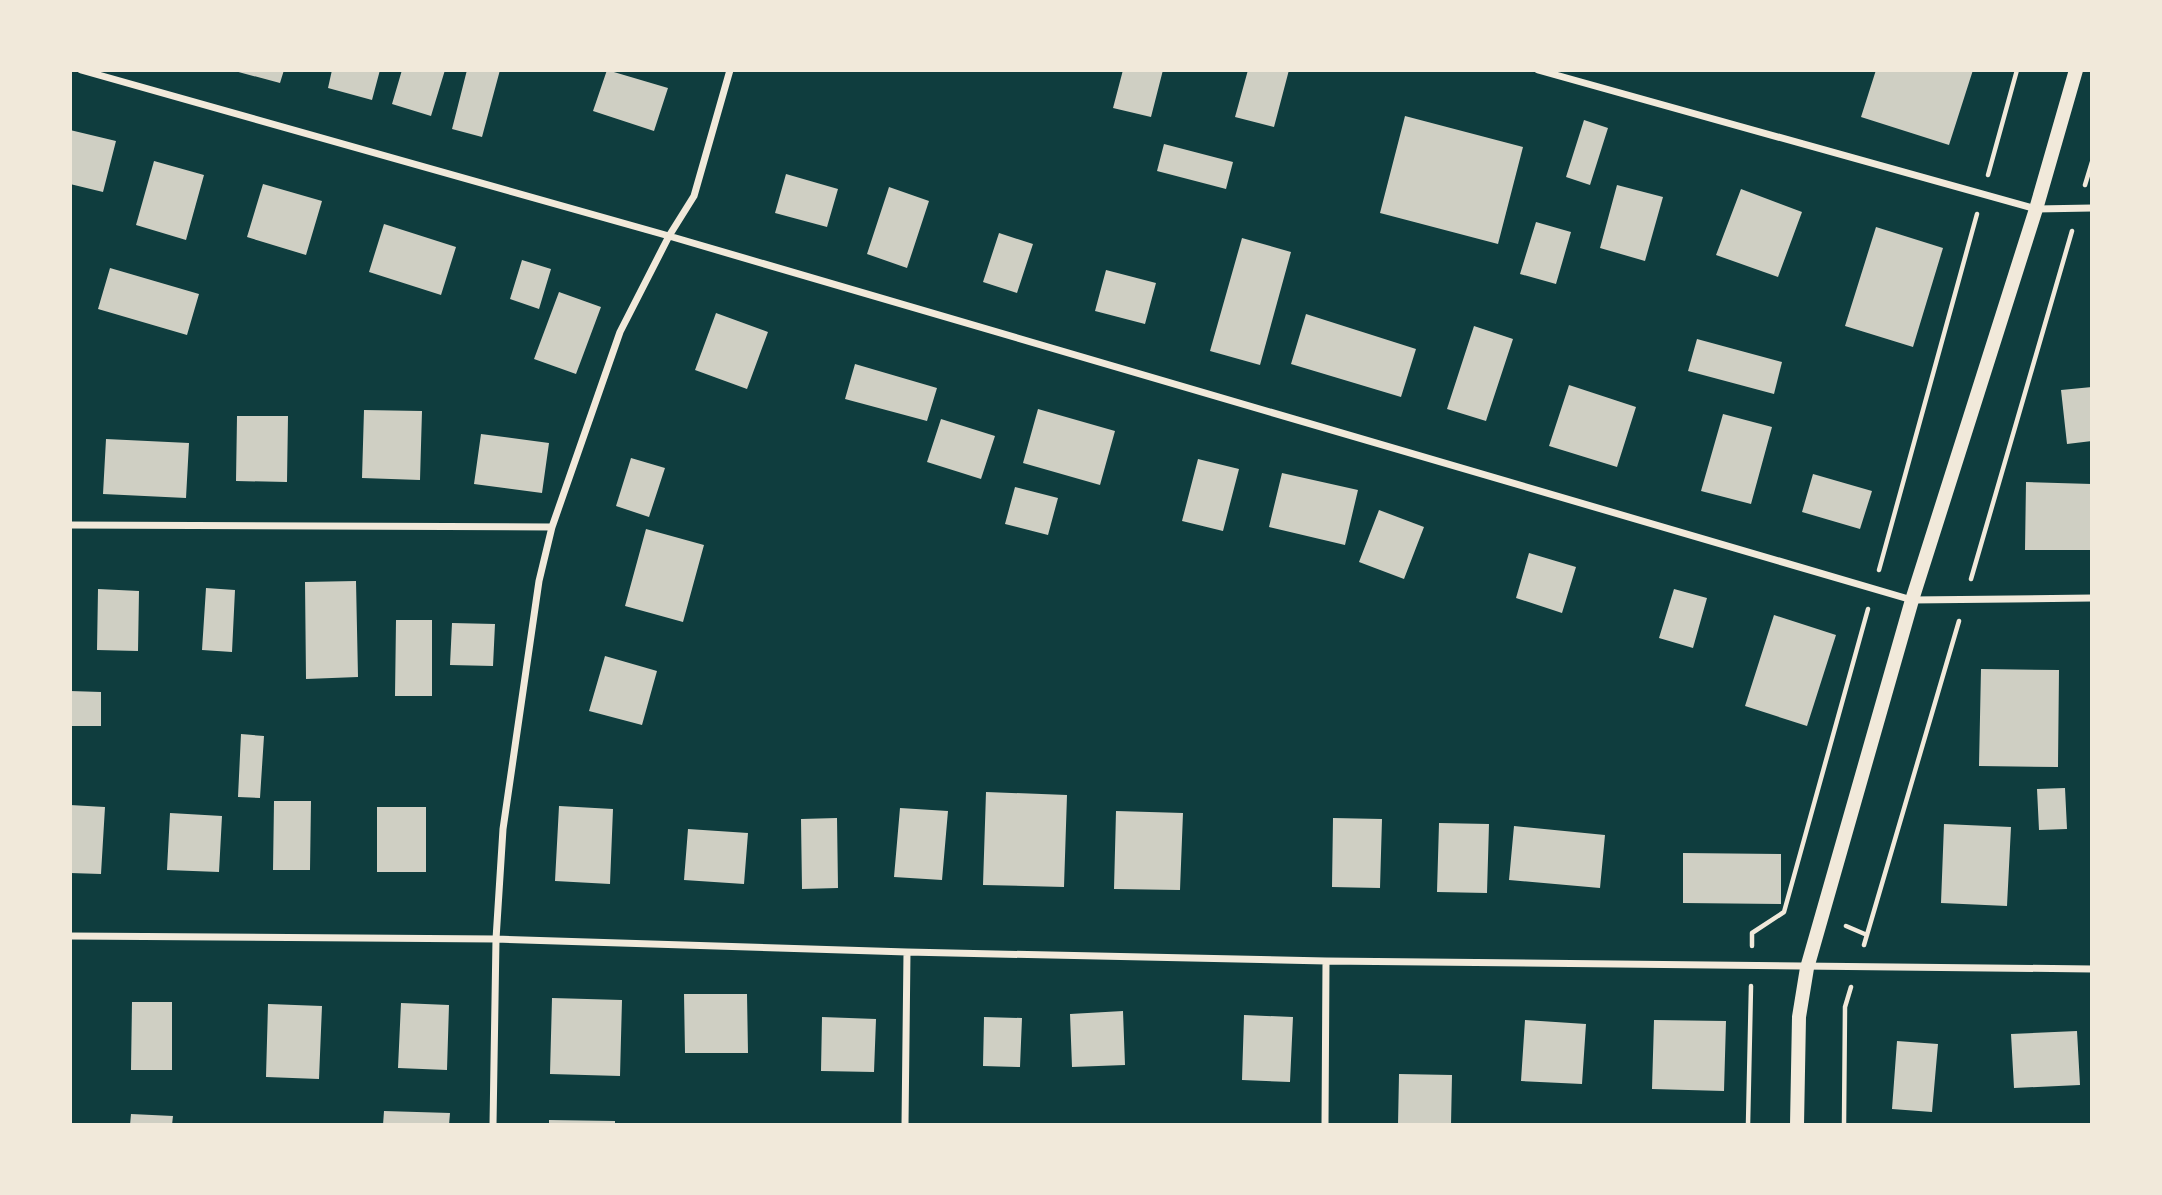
<svg xmlns="http://www.w3.org/2000/svg" width="2162" height="1195" viewBox="0 0 2162 1195" font-family="Ubuntu,sans-serif">
  <style>
    .building { fill: #cfcfc3 }
    .lines { fill: none; stroke-linecap: round; stroke-linejoin: round }
    .path { stroke: #f1e9da; stroke-width: 4.5 }
    .minor { stroke: #f1e9da; stroke-width: 7 }
    .secondary { stroke: #f1e9da; stroke-width: 14 }
  </style>
  <rect width="100%" height="100%" fill="#0f3d3e"/>
  <!-- building -->
  <path class="building" d="M 231,70 L 284,70 L 280,83 Z
    M 332,70 L 380,70 L 372,100 L 328,88 Z
    M 402,70 L 445,70 L 431,116 L 392,104 Z
    M 467,70 L 500,70 L 482,137 L 452,129 Z
    M 607,70 L 668,88 L 654,131 L 593,111 Z
    M 1123,70 L 1163,70 L 1151,117 L 1113,108 Z
    M 1248,70 L 1289,70 L 1274,127 L 1235,117 Z
    M 1876,70 L 1973,70 L 1949,145 L 1861,117 Z
    M 1405,116 L 1523,147 L 1498,244 L 1380,213 Z
    M 1584,120 L 1608,128 L 1590,185 L 1566,177 Z
    M 70,130 L 116,141 L 103,192 L 70,184 Z
    M 1164,144 L 1233,162 L 1226,189 L 1157,171 Z
    M 154,161 L 204,175 L 186,240 L 136,225 Z
    M 786,174 L 838,189 L 827,227 L 775,213 Z
    M 263,184 L 322,201 L 306,255 L 247,237 Z
    M 1617,185 L 1663,197 L 1645,261 L 1600,248 Z
    M 889,187 L 929,201 L 907,268 L 867,254 Z
    M 1741,189 L 1802,212 L 1778,277 L 1716,255 Z
    M 1536,222 L 1571,232 L 1556,284 L 1520,274 Z
    M 384,224 L 456,247 L 441,295 L 369,272 Z
    M 1876,227 L 1943,248 L 1913,347 L 1845,326 Z
    M 999,233 L 1033,244 L 1017,293 L 983,282 Z
    M 1242,238 L 1291,252 L 1260,365 L 1210,351 Z
    M 522,260 L 551,269 L 539,309 L 510,299 Z
    M 110,268 L 199,294 L 187,335 L 98,309 Z
    M 1106,270 L 1156,283 L 1145,324 L 1095,311 Z
    M 559,292 L 601,307 L 576,374 L 534,359 Z
    M 716,313 L 768,332 L 747,389 L 695,370 Z
    M 1306,314 L 1416,349 L 1401,397 L 1291,364 Z
    M 1474,326 L 1513,339 L 1486,421 L 1447,409 Z
    M 1697,339 L 1782,362 L 1774,394 L 1688,371 Z
    M 855,364 L 937,388 L 927,421 L 845,399 Z
    M 1569,385 L 1636,407 L 1617,467 L 1549,446 Z
    M 2092,387 L 2092,441 L 2067,444 L 2061,390 Z
    M 1038,409 L 1115,431 L 1100,485 L 1023,463 Z
    M 364,410 L 422,411 L 420,480 L 362,478 Z
    M 1723,414 L 1772,427 L 1751,504 L 1701,491 Z
    M 237,416 L 288,416 L 287,482 L 236,481 Z
    M 941,419 L 995,436 L 981,479 L 927,462 Z
    M 481,434 L 549,443 L 542,493 L 474,484 Z
    M 106,439 L 189,443 L 186,498 L 103,494 Z
    M 631,458 L 665,468 L 649,517 L 616,506 Z
    M 1198,459 L 1239,469 L 1223,531 L 1182,521 Z
    M 1282,473 L 1358,490 L 1345,545 L 1269,527 Z
    M 1813,474 L 1872,491 L 1860,529 L 1802,512 Z
    M 2026,482 L 2092,484 L 2092,550 L 2025,550 Z
    M 1015,487 L 1058,498 L 1048,535 L 1005,524 Z
    M 1379,510 L 1424,527 L 1404,579 L 1359,562 Z
    M 646,529 L 704,545 L 683,622 L 625,606 Z
    M 1529,553 L 1576,567 L 1562,613 L 1516,598 Z
    M 356,581 L 358,677 L 306,679 L 305,582 Z
    M 206,588 L 235,590 L 232,652 L 202,650 Z
    M 98,589 L 139,591 L 138,651 L 97,650 Z
    M 1674,589 L 1707,598 L 1693,648 L 1659,638 Z
    M 1774,615 L 1836,635 L 1807,726 L 1745,706 Z
    M 396,620 L 432,620 L 432,696 L 395,696 Z
    M 452,623 L 495,624 L 493,666 L 450,665 Z
    M 605,656 L 657,671 L 642,725 L 589,711 Z
    M 1981,669 L 2059,670 L 2058,767 L 1979,766 Z
    M 70,691 L 101,692 L 101,726 L 70,726 Z
    M 241,734 L 264,736 L 260,798 L 238,797 Z
    M 2065,788 L 2067,829 L 2039,830 L 2037,789 Z
    M 986,792 L 1067,795 L 1064,887 L 983,885 Z
    M 274,801 L 311,801 L 310,870 L 273,870 Z
    M 70,805 L 105,807 L 101,874 L 70,873 Z
    M 559,806 L 613,809 L 610,884 L 555,881 Z
    M 377,807 L 426,807 L 426,872 L 377,872 Z
    M 900,808 L 948,811 L 942,880 L 894,877 Z
    M 1116,811 L 1183,813 L 1180,890 L 1114,889 Z
    M 170,813 L 222,816 L 219,872 L 167,870 Z
    M 837,818 L 838,888 L 802,889 L 801,819 Z
    M 1333,818 L 1382,819 L 1380,888 L 1332,887 Z
    M 1439,823 L 1489,824 L 1487,893 L 1437,892 Z
    M 1944,824 L 2011,827 L 2007,906 L 1941,903 Z
    M 1514,826 L 1605,835 L 1600,888 L 1509,880 Z
    M 688,829 L 748,833 L 744,884 L 684,880 Z
    M 1683,853 L 1781,854 L 1781,904 L 1683,903 Z
    M 684,994 L 747,994 L 748,1053 L 685,1053 Z
    M 552,998 L 622,1000 L 620,1076 L 550,1074 Z
    M 132,1002 L 172,1002 L 172,1070 L 131,1070 Z
    M 401,1003 L 449,1005 L 447,1070 L 398,1068 Z
    M 268,1004 L 322,1006 L 319,1079 L 266,1077 Z
    M 1123,1011 L 1125,1065 L 1072,1067 L 1070,1014 Z
    M 1244,1015 L 1293,1017 L 1290,1082 L 1242,1080 Z
    M 822,1017 L 876,1019 L 874,1072 L 821,1071 Z
    M 984,1017 L 1022,1018 L 1020,1067 L 983,1066 Z
    M 1525,1020 L 1586,1024 L 1582,1084 L 1521,1081 Z
    M 1654,1020 L 1726,1021 L 1724,1091 L 1652,1089 Z
    M 2077,1031 L 2080,1085 L 2014,1088 L 2011,1034 Z
    M 1897,1041 L 1938,1044 L 1932,1112 L 1892,1109 Z
    M 1399,1074 L 1452,1075 L 1451,1125 L 1398,1125 Z
    M 384,1111 L 450,1113 L 449,1125 L 383,1125 Z
    M 131,1114 L 173,1116 L 172,1125 L 130,1125 Z
    M 549,1120 L 615,1121 L 615,1125 L 549,1125 Z"/>
  <g class="lines">
    <!-- path -->
    <path class="path" d="M 1988,175 L 2017,70
      M 2085,185 L 2092,162
      M 1879,570 L 1977,214
      M 1971,579 L 2072,231
      M 1846,926 L 1867,935
      M 1864,945 L 1959,621
      M 1752,946 L 1752,933 L 1784,912 L 1868,609
      M 1748,1125 L 1751,986
      M 1844,1125 L 1845,1007 L 1851,987"/>
    <!-- minor -->
    <path class="minor" d="M 81,70 L 669,236 L 1912,600 L 2092,598
      M 1538,70 L 2036,209 L 2092,208
      M 70,525 L 552,527
      M 70,936 L 496,939 L 907,952 L 1326,961 L 2092,969
      M 493,1125 L 496,939 L 503,829 L 539,581 L 552,527 L 620,332 L 669,236 L 694,196 L 730,70
      M 905,1125 L 907,952
      M 1325,1125 L 1326,961"/>
    <!-- secondary -->
    <path class="secondary" d="M 1797,1125 L 1799,1017 L 1807,968 L 1912,600 L 2036,209 L 2076,70"/>
  </g>
  <!-- border -->
  <rect width="2162" height="1195" fill="none" stroke="#f1e9da" stroke-width="144"/>
</svg>
